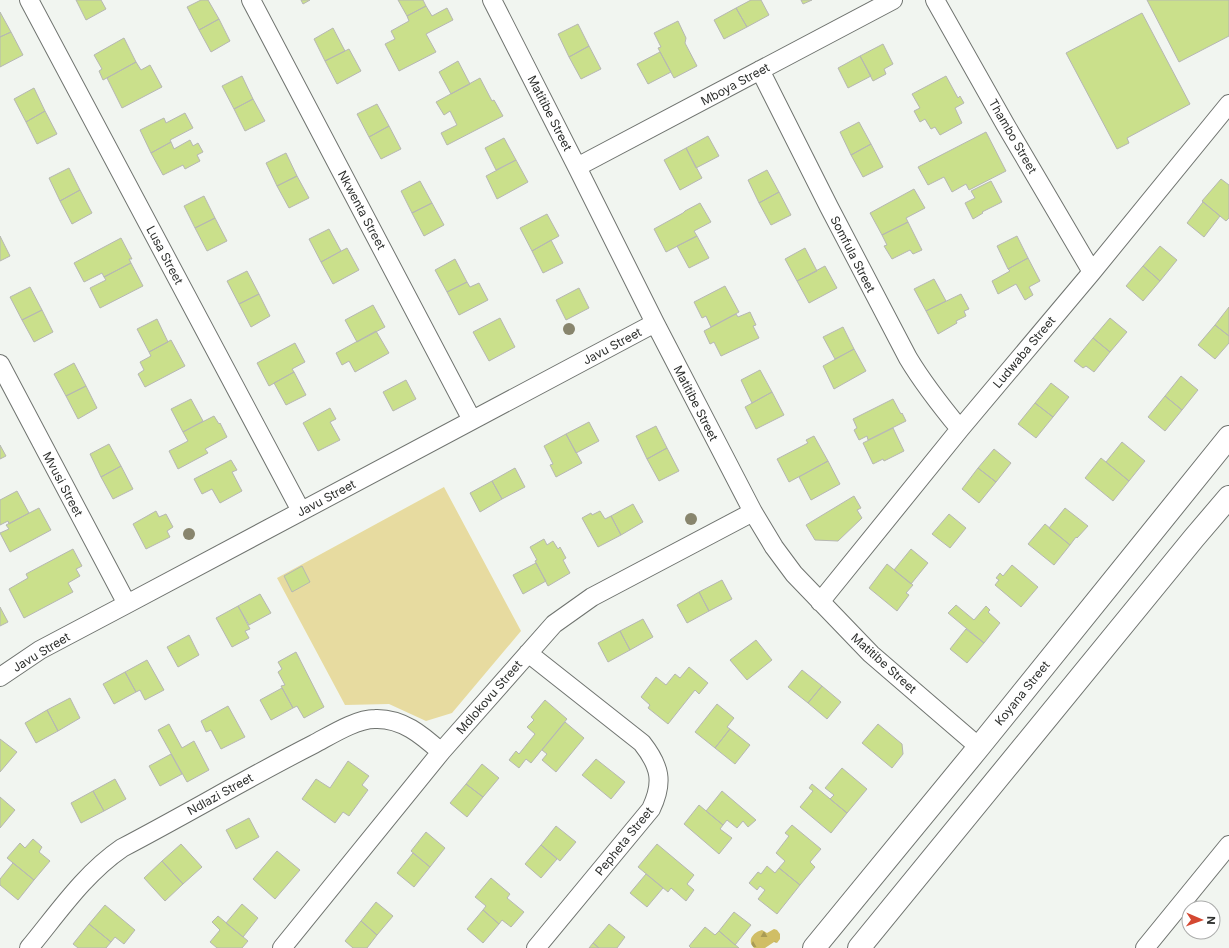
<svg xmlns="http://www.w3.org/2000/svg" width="1229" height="948" viewBox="0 0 1229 948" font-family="Inter,sans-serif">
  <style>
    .grass { fill: #e7dba0 }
    .forest { fill: url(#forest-firs) }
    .building { fill: #cae08b; stroke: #b6b7b3 }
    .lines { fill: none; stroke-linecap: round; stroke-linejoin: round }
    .street-casing { stroke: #707470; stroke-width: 20 }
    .secondary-casing { stroke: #707470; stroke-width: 24 }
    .street { stroke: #fff; stroke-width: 18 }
    .secondary { stroke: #fff; stroke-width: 22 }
    .tree { fill: #88856d }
    .labels { text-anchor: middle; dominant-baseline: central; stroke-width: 3; stroke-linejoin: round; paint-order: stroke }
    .street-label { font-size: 12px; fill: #2e302e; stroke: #fff }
  </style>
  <defs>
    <pattern id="forest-firs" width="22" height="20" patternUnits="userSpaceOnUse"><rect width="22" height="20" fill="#d0be65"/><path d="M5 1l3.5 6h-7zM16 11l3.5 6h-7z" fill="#a99b54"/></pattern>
  </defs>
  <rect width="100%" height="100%" fill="#f1f5f0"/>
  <!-- grass -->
  <path class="grass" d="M 444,487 L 521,631 L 452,713 L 426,721 L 389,704 L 345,705 L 277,578 Z"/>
  <!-- forest -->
  <path class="forest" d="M 774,929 L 777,930 L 780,934 L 780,939 L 777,943 L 774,942 L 765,948 L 754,948 C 746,940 754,932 762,930 L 767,933 Z"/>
  <!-- building -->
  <path class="building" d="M 76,0 L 101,0 L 106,9 L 86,20 Z
    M 201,0 L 208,0 L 219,19 L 199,30 L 187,7 Z
    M 301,0 L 310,0 L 303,4 Z
    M 398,0 L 423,0 L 426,6 L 407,16 Z
    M 751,0 L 761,0 L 769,15 L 747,27 L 736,8 Z
    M 801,0 L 812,0 L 803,4 Z
    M 1147,0 L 1229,0 L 1229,36 L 1179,62 Z
    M 426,6 L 432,16 L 447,8 L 453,20 L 426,34 L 436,52 L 399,71 L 385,44 L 395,39 L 391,31 L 409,21 L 407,16 Z
    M 736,8 L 747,27 L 724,39 L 714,20 Z
    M 0,12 L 11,32 L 0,37 Z
    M 1142,13 L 1190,104 L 1127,138 L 1129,143 L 1117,149 L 1066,53 Z
    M 219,19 L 230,41 L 211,52 L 199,30 Z
    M 678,21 L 686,38 L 685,43 L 697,66 L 674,78 L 658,48 L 661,47 L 654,33 Z
    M 578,24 L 589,46 L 569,57 L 558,34 Z
    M 333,28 L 345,51 L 325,61 L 314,39 Z
    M 11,32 L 23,55 L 0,67 L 0,37 Z
    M 124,38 L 136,62 L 103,80 L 99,71 L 102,69 L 94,55 Z
    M 883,44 L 893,64 L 884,69 L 886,74 L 873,81 L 860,56 Z
    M 589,46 L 601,69 L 581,79 L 569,57 Z
    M 349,49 L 361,71 L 337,84 L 325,61 Z
    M 660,52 L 671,72 L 648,84 L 637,64 Z
    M 860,56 L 871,76 L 848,88 L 838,68 Z
    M 458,61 L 470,84 L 451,94 L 439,72 Z
    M 136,62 L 141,70 L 150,65 L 162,87 L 122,108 L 107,78 Z
    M 242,76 L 253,99 L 234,109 L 222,86 Z
    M 946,76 L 958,98 L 960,96 L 964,103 L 955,108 L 962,123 L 940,135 L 935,127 L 931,129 L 925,119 L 920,122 L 914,111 L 920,108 L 912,94 Z
    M 480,78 L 492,101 L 494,100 L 503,116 L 447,145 L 441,133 L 457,125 L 450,111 L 444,115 L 436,102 Z
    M 34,88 L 45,111 L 26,122 L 14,99 Z
    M 253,99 L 265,121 L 245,131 L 234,109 Z
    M 377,104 L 389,126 L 369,137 L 357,114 Z
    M 45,111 L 57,134 L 37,144 L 26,122 Z
    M 185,113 L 193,128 L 170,140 L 171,142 L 151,153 L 140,130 L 164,118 L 166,123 Z
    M 859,122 L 871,144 L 851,155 L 840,132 Z
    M 389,126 L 401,149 L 381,159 L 369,137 Z
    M 986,132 L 1006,171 L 969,190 L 966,184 L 952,192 L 944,177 L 928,185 L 918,167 Z
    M 708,136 L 719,156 L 696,168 L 686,148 Z
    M 504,138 L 516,160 L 496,170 L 485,148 Z
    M 190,140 L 193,146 L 198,143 L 203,152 L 197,155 L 200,161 L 185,169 L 183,165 L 163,175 L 151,153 L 171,142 L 174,149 Z
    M 871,144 L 883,167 L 863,177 L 851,155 Z
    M 686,148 L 702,178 L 680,190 L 664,160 Z
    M 286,153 L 297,176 L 277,186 L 266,163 Z
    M 516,160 L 528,182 L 497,199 L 486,176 Z
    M 69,168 L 80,190 L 60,201 L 49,178 Z
    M 767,170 L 779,192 L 759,203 L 748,180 Z
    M 297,176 L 309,198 L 289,208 L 277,186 Z
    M 1221,179 L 1229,185 L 1229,218 L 1226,221 L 1202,201 Z
    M 420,181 L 432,203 L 412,213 L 401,191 Z
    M 991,181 L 1002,202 L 982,212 L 983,213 L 973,219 L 965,203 L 975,198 L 971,191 Z
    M 914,189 L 925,208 L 906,218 L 908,222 L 882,235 L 870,213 Z
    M 80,190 L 92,213 L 72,224 L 60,201 Z
    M 779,192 L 791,215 L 771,225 L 759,203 Z
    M 204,196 L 215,218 L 195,228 L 184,206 Z
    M 1203,202 L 1220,216 L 1204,237 L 1187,223 Z
    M 432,203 L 444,225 L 424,236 L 412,213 Z
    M 700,203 L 711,222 L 694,231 L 697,236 L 666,252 L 654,229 L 683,213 L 685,211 Z
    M 547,214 L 559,236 L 532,251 L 520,228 Z
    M 215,218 L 227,241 L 207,251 L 195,228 Z
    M 908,222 L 922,250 L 913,254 L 910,250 L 892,259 L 884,246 L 887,245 L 882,235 Z
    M 329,229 L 341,251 L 321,262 L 309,239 Z
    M 0,236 L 10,256 L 0,261 Z
    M 697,236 L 709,258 L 689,268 L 677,246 Z
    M 1017,236 L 1028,258 L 1008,269 L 997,246 Z
    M 121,238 L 132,259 L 129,259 L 131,263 L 104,277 L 102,273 L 84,282 L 74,263 Z
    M 551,240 L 563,263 L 543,273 L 532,251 Z
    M 1160,246 L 1177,260 L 1160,281 L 1143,266 Z
    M 347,248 L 359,270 L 333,284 L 321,262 Z
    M 805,248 L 817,271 L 797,281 L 785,259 Z
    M 1028,258 L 1040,281 L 1029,287 L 1033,295 L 1025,300 L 1016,284 L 998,294 L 992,281 L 1010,271 L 1008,269 Z
    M 455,259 L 467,282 L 447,292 L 435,270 Z
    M 131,263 L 143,286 L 100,308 L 90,288 L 106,280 L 104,277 Z
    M 825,266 L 837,288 L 809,303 L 797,281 Z
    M 1143,266 L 1160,281 L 1143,301 L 1126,286 Z
    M 247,271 L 259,294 L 239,304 L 227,281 Z
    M 934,279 L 946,301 L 926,311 L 914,289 Z
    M 467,282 L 470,287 L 479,283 L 488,300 L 459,315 L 447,292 Z
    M 725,286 L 739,312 L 711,327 L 706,316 L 702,318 L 694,302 Z
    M 30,287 L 42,310 L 22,320 L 10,297 Z
    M 579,288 L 589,308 L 566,320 L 556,300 Z
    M 259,294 L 270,316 L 251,327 L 239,304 Z
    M 961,294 L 969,309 L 964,311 L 966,316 L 956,321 L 957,323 L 938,334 L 926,311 Z
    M 373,305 L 385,327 L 357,342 L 345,320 Z
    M 1229,307 L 1229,336 L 1215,325 Z
    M 42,310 L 53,332 L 34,342 L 22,320 Z
    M 750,312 L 756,325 L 753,326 L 759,338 L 721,356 L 714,342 L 710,344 L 704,331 L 736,314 L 738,317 Z
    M 500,318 L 515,347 L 489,361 L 473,332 Z
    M 1110,318 L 1127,332 L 1110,352 L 1093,338 Z
    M 157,319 L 168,342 L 149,352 L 137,329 Z
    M 1215,325 L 1229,336 L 1229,343 L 1215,359 L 1198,345 Z
    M 843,327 L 854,349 L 835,359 L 823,337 Z
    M 376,331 L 389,353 L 355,372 L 349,361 L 342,365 L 336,353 Z
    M 1093,338 L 1110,352 L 1094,372 L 1086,366 L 1083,368 L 1074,361 Z
    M 171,340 L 185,366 L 145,387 L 138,374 L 144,370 L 140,362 L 151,356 L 149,352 Z
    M 295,343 L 305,362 L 292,369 L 294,372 L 269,386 L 257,363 Z
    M 854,349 L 866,371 L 834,389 L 823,366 Z
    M 74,363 L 86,386 L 66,396 L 54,374 Z
    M 760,370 L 772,392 L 752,403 L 741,380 Z
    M 294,372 L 306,395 L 286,405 L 274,383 Z
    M 1181,376 L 1198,390 L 1182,410 L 1165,396 Z
    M 406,380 L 416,399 L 393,411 L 383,392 Z
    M 1051,383 L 1069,397 L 1053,417 L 1035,403 Z
    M 86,386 L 97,408 L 78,419 L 66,396 Z
    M 772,392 L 784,415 L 756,429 L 745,407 Z
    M 1165,396 L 1182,410 L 1165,431 L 1148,417 Z
    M 191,399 L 203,421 L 183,432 L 171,409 Z
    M 893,399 L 901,414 L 902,413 L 906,421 L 868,440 L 867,436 L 859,440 L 854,430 L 857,428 L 853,419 Z
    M 1035,403 L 1053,417 L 1036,438 L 1018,424 Z
    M 330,408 L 336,419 L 330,422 L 340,440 L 318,451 L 303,423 Z
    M 214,416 L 219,424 L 220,423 L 227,437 L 205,449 L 208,453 L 178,469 L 169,451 L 188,441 L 183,432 Z
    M 589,422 L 599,441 L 576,453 L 566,434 Z
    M 656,426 L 667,448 L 647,459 L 636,436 Z
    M 893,428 L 904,451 L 884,461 L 883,459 L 873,464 L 863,443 Z
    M 566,434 L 582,463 L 556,477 L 550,465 L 553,464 L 544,446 Z
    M 814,436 L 828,461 L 789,482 L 777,459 L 808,443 L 806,440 Z
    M 1122,442 L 1145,461 L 1129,481 L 1106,462 Z
    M 109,444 L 121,466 L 101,477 L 90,454 Z
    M 0,445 L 6,456 L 0,459 Z
    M 667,448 L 679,471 L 659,481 L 647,459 Z
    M 994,449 L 1011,463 L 996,482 L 978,468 Z
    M 1101,458 L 1129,481 L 1113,501 L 1085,478 Z
    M 231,460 L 237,470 L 232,472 L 242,491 L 220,503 L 212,489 L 202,494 L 194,479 Z
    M 828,461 L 840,484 L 811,500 L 799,477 Z
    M 121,466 L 133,489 L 113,499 L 101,477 Z
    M 515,468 L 525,487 L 502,499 L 492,481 Z
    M 978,468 L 996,482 L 979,503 L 962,489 Z
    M 492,481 L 502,499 L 480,512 L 470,493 Z
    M 17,491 L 29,513 L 9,524 L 8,521 L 0,525 L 0,500 Z
    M 854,496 L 861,508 L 857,510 L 862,518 L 838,541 L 815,540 L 806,525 Z
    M 633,504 L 643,522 L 621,535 L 611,516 Z
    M 39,508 L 51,530 L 10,552 L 0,533 L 9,529 L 6,525 Z
    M 1065,508 L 1088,526 L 1077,538 L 1076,537 L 1070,545 L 1049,528 Z
    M 156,511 L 159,517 L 166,514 L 173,527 L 167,531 L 170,537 L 146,549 L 133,524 Z
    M 600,511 L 605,519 L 611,516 L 621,535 L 598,547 L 582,518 L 591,513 L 592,515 Z
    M 949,514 L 966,528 L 950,548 L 932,534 Z
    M 1045,524 L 1070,545 L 1054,565 L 1028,544 Z
    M 544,539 L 547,545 L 553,541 L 558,549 L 560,547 L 566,558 L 563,560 L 570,573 L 548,586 L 535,561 L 537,560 L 530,547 Z
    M 73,549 L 82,566 L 76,569 L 80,576 L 68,583 L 73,592 L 24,618 L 9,589 L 28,578 L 26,574 Z
    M 911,549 L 928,563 L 911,584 L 894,570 Z
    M 536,563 L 546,581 L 523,594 L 513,575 Z
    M 887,564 L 913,585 L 906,593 L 909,595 L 897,611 L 869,588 Z
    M 1012,565 L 1038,587 L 1021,607 L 995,585 L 999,580 L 996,578 L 1000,573 L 1003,576 Z
    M 302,566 L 310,582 L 292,592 L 284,576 Z
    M 722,580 L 732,599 L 709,611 L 699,592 Z
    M 699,592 L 709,611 L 687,623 L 677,605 Z
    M 260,594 L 271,613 L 249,625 L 238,606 Z
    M 956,605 L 974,620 L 986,606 L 990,610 L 988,612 L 1000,623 L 984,643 L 948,613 Z
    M 238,606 L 250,629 L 245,631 L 249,638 L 232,647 L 216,618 Z
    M 0,607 L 8,622 L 0,626 Z
    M 643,619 L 653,637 L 630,650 L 620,631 Z
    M 966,629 L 984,643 L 967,663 L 950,649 Z
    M 620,631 L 630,650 L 608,662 L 598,643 Z
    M 189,635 L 199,655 L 178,667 L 167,647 Z
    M 756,640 L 772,660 L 747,680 L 730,660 Z
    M 296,652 L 324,707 L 304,718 L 297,706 L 293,708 L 281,686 L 285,685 L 278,672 L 282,669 L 278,662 Z
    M 147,660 L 164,690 L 145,700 L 140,690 L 136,692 L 125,672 Z
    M 689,667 L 708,683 L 699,694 L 695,690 L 668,724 L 648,708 L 650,705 L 641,697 L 656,677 L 666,685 L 675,674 L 680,678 Z
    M 802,670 L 822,686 L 808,703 L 788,687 Z
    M 125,672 L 136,692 L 114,704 L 103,684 Z
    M 822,686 L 841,702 L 827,719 L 808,703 Z
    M 282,688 L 293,708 L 271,720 L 260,700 Z
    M 70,698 L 80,718 L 58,731 L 47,710 Z
    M 545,700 L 567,719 L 531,763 L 526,759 L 519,768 L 509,760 L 516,751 L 519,754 L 535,734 L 527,727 L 534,720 L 531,717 Z
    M 717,704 L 734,718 L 727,727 L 730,729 L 715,748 L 695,732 Z
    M 228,706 L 245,737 L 221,749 L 211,730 L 206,732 L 201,721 Z
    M 47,710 L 58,731 L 36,743 L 25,723 Z
    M 565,722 L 584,738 L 556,772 L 542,760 L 547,754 L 542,750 Z
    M 169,724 L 182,748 L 194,741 L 209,770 L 187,782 L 158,730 Z
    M 878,724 L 902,744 L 903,754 L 892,768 L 862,743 Z
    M 730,729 L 750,745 L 735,764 L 715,748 Z
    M 0,739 L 17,752 L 0,772 Z
    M 171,754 L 182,774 L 160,786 L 149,766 Z
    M 596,759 L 625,782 L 611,799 L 582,775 Z
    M 348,761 L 369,776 L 362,785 L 368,790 L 349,816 L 343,812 L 335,823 L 302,799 L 316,779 L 330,788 Z
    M 482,764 L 499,778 L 483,797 L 466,784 Z
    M 842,768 L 867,789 L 847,813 L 830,799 L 834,795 L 825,788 Z
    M 115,779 L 126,799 L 104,811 L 93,791 Z
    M 466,784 L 483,797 L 467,817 L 450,803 Z
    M 812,784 L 847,813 L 831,833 L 800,807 L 813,791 L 809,788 Z
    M 93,791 L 104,811 L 81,823 L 71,803 Z
    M 722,791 L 749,814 L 756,820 L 748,827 L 743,821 L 737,828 L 727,820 L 723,825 L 706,811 Z
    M 0,797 L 15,810 L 0,828 Z
    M 699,805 L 723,825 L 720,829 L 732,838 L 719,854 L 684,824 Z
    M 249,818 L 259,837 L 236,849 L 226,830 Z
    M 792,825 L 821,849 L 810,862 L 815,867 L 800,885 L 779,868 L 785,861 L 776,853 L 789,836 L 785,833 Z
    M 556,826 L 576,842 L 560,861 L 541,845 Z
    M 426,832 L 445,848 L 430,867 L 411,851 Z
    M 33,839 L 42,847 L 39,852 L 50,861 L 34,880 L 7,858 L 20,843 L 25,848 Z
    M 181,844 L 202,867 L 183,884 L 162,861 Z
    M 657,844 L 694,875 L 687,884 L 694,890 L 686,901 L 671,888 L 668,892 L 638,867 Z
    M 541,845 L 557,859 L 541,878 L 525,864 Z
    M 277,851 L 300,870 L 275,899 L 253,879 Z
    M 413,853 L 430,867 L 414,887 L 397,873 Z
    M 162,861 L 183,884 L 165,901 L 144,878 Z
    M 13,863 L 34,880 L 18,900 L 0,885 L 0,879 Z
    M 767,866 L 775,873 L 779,868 L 800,885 L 777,914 L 758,899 L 765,890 L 760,886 L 757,890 L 749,883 L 758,872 L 761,874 Z
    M 646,874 L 663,888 L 647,907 L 630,893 Z
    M 491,878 L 510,894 L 507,898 L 524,912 L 511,927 L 502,920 L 499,924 L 483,910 L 486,906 L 475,897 Z
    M 376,902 L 393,916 L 377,935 L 361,921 Z
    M 242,904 L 258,918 L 243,937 L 226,923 Z
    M 105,905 L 135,930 L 124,944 L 115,937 L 111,942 L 89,924 Z
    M 483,910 L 499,924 L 483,943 L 467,929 Z
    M 734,912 L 751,925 L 735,945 L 719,931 Z
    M 218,916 L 248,941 L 242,948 L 217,948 L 210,942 L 220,930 L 212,922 Z
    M 361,921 L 377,935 L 367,948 L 353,948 L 345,941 Z
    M 89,924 L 111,942 L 106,948 L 78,948 L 73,944 Z
    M 609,924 L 625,937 L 617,948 L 599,948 L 593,943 Z
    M 705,927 L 715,935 L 719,931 L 739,948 L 691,948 L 689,946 Z
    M 593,943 L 599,948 L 589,948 Z"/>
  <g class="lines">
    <!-- street casing -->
    <g class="street-casing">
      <path id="street" d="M 29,0 L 301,511
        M 251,0 L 472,420
        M 492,0 L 577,167 L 655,323 L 753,512 L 774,547 L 794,574 L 871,654 L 979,747
        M 935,0 L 1005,124 L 1092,272
        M 760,70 L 829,207 L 908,358 C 923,383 941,406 960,429
        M 577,167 L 893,0
        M 0,364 L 127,604
        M 820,602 L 960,429 L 1092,272 L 1229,104
        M 528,653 L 642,743 C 660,766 664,782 651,809 L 536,948
        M 0,677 L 40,650 L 127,604 L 655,323
        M 29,948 C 58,913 84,874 122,848 C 187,814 249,777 314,744 C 331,735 356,719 375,719 C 402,718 422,735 441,752
        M 282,948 L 441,752 L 554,624 L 592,597 L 753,512
        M 1145,948 L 1229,845"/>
    </g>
    <!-- secondary casing -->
    <g class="secondary-casing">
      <path id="secondary" d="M 814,948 L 979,747 L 1229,437
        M 859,948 L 1194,538 L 1229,497"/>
    </g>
    <!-- street -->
    <use href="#street" class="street"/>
    <!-- secondary -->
    <use href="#secondary" class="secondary"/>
  </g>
  <!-- trees -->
  <g class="tree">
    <circle cx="569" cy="329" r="6"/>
    <circle cx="691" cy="519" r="6"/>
    <circle cx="189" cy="534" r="6"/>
  </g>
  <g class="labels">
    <!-- street labels -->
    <g class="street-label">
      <text transform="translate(735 84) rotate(-28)">Mboya Street</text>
      <text transform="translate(550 113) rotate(63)">Matitibe Street</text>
      <text transform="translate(1013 136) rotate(60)">Thambo Street</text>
      <text transform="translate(362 210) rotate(62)">Nkwenta Street</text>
      <text transform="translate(853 254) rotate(63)">Somfula Street</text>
      <text transform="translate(165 255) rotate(62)">Lusa Street</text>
      <text transform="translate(612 346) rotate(-28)">Javu Street</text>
      <text transform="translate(1024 352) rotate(-50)">Ludwaba Street</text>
      <text transform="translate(696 403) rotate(63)">Matitibe Street</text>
      <text transform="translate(63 484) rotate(62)">Mvusi Street</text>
      <text transform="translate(326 498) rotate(-28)">Javu Street</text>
      <text transform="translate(41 652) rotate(-31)">Javu Street</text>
      <text transform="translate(884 663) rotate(42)">Matitibe Street</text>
      <text transform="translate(1022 693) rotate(-51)">Koyana Street</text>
      <text transform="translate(489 697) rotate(-49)">Mdlokovu Street</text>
      <text transform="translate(220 794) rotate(-29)">Ndlazi Street</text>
      <text transform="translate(624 841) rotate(-51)">Pepheta Street</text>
    </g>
  </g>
  <!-- north arrow -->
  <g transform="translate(1201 920) rotate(92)"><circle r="19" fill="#ffffff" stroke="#abacab"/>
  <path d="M0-3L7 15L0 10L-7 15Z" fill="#d44831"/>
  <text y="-6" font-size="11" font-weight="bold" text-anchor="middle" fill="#2e302e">N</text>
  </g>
</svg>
